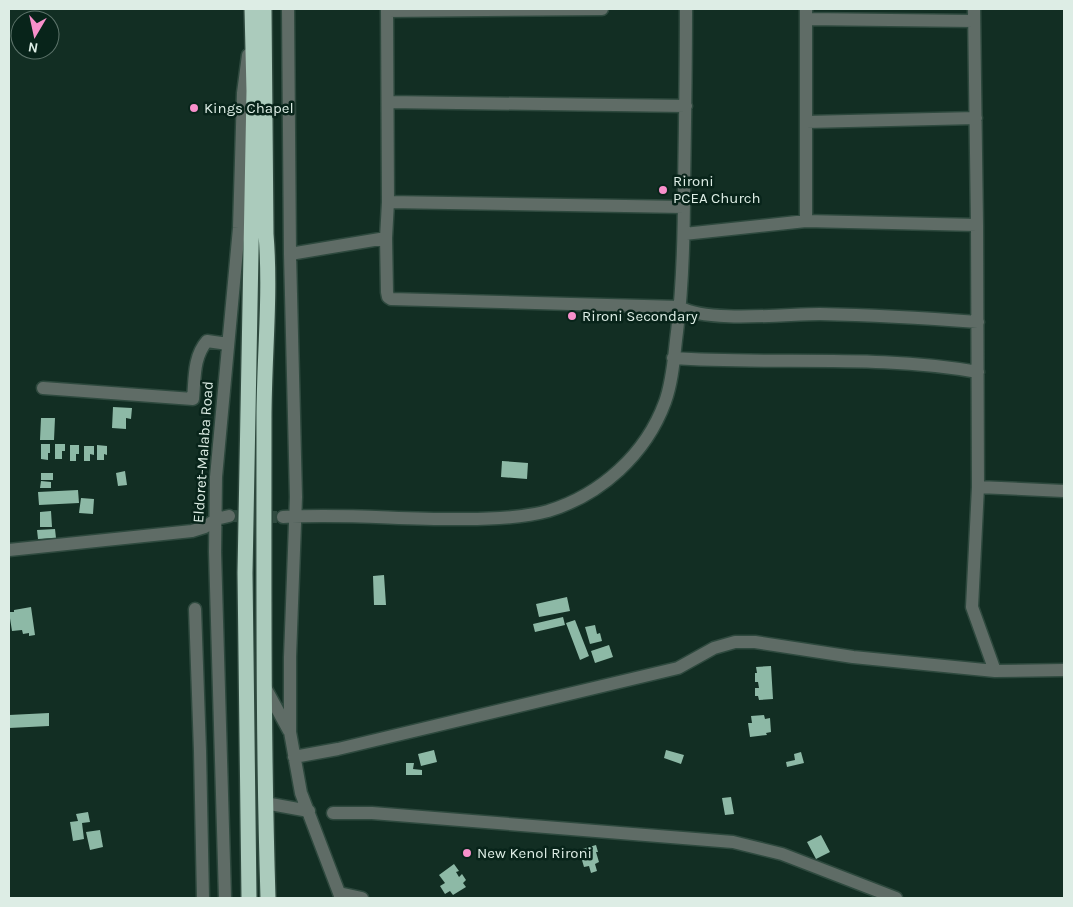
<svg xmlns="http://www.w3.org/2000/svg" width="1073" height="907" viewBox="0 0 1073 907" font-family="Karla,sans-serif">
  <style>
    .building { fill: #8db9a6 }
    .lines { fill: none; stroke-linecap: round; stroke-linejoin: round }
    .minor-tunnel { stroke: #304b40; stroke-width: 12; stroke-dasharray: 12 6; stroke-linecap: butt }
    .minor-casing { stroke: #2e493e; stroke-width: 15 }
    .highway-casing { stroke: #2e493e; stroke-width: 18 }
    .minor { stroke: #5f6c66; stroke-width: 12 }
    .highway { stroke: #abcbbc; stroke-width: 15 }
    .poi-dot { fill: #f890cb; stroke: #08241a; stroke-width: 2 }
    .labels { text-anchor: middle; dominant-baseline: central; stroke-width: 5; stroke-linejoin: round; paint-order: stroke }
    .poi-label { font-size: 15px; fill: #ddede5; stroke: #08241a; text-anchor: start }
    .street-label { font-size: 15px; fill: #ddede5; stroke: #08241a }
  </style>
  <rect width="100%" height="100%" fill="#122e23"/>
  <!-- building -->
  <path class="building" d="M 113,407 L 132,408 L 131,419 L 126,418 L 126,429 L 112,428 Z
    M 41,418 L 55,418 L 54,440 L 40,440 Z
    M 41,444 L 50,444 L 50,453 L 48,453 L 48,460 L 41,459 Z
    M 55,444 L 65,444 L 65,451 L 62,451 L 62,459 L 55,459 Z
    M 70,445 L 79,445 L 79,454 L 76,454 L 76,461 L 70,461 Z
    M 97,445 L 107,446 L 107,455 L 104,454 L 104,460 L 97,460 Z
    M 84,446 L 94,446 L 94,455 L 90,454 L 90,461 L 84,461 Z
    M 502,461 L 528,463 L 527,479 L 501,477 Z
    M 125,471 L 127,485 L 118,486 L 116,473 Z
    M 41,473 L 53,473 L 53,480 L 41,480 Z
    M 41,481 L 51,482 L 51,488 L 40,488 Z
    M 78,490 L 79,503 L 39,505 L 38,492 Z
    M 81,498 L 94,499 L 93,514 L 79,513 Z
    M 51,511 L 52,527 L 40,527 L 40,512 Z
    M 55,529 L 56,538 L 38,539 L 37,530 Z
    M 384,575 L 386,605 L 374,605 L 373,576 Z
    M 567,597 L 570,611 L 539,617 L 536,604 Z
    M 31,607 L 35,635 L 29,636 L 29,633 L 23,634 L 22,630 L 12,631 L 9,612 L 14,612 L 14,610 Z
    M 563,617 L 565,625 L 535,632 L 533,624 Z
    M 575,620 L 589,656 L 580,660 L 566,623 Z
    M 595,625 L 597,634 L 600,633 L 602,641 L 590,644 L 585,627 Z
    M 609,645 L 613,657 L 595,663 L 591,651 Z
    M 771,666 L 773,699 L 759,700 L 758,696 L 755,696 L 755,688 L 759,688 L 758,682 L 755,682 L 755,673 L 757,673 L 756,667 Z
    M 49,713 L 49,726 L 9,728 L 9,715 Z
    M 764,715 L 765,719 L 770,718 L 771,732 L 766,733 L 767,735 L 750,737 L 748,723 L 752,723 L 751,716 Z
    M 434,750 L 437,762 L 421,766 L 418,754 Z
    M 666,750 L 684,755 L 681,764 L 664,758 Z
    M 801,752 L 804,763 L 787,767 L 786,762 L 795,760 L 794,754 Z
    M 406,763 L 414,763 L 413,769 L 422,770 L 422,775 L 406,775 Z
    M 731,797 L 734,814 L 725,815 L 722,798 Z
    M 88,812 L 90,822 L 82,823 L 84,839 L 73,841 L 70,822 L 78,821 L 76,814 Z
    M 100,830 L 103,847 L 90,850 L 86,832 Z
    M 821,835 L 830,852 L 816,859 L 807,842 Z
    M 596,845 L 598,852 L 596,852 L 599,862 L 595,864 L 597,871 L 591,873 L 589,866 L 584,867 L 579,850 Z
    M 454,864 L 459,871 L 456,872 L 459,877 L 462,874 L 466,880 L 463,883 L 466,887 L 453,895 L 450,891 L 445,894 L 440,886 L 445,883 L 439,875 Z"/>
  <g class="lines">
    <!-- minor-tunnel -->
    <path class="minor-tunnel" d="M 229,516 L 283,517"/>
    <!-- minor casing -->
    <g class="minor-casing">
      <path id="minor" d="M 288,9 L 290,254 L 296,497 L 290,657 L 290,732 L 301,793 L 341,898
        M 387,9 L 388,202 L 386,238 L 387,292 L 388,297 L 391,299 L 680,307 C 706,323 787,314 820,314 C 873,315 925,318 978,322
        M 974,9 L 977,225 L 978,487 L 972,607 L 995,671
        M 387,11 L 602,9
        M 806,19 L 974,21
        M 388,102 L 686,106
        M 806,122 L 976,118
        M 388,202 L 684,207
        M 806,221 L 977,225
        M 684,234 L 806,221 L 806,9
        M 290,254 L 386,238
        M 673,358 C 775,365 877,354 978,372
        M 43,388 L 193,399 C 195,379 193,357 207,341 L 228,344
        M 978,487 L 1064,491
        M 283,517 C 344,513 404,520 465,519 C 492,519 522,518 548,511 C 601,495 646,454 665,402 C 673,380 674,355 677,332 C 683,284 684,236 684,187 C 685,128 686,68 686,9
        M 9,550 L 192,531 L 205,527 L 216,519 L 229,516
        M 195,609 L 200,751 L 203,898
        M 265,687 L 289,731
        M 294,757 L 338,749 L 678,668 L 714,648 L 735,642 L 755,642 L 853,657 L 995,671 L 1064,670
        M 265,803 L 309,811
        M 333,813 L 372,813 L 733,842 L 782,854 L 896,898
        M 339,893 L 362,898
        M 225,898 L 215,552 L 216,477 L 239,228 L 243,93 L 248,55"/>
    </g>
    <!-- highway casing -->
    <g class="highway-casing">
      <path id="highway" d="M 264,9 L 266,234 C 271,295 264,357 264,418 C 264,578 263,738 268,898
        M 249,898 L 245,573 L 254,91 L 252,9"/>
    </g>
    <!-- minor -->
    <use href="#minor" class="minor"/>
    <!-- highway -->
    <use href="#highway" class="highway"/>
  </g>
  <!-- markers -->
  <g class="poi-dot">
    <circle cx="194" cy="108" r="5"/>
    <circle cx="663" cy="190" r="5"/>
    <circle cx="572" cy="316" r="5"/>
    <circle cx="467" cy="853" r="5"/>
  </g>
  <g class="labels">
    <!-- poi labels -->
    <g class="poi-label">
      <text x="204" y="108">Kings Chapel</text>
      <text x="673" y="181">Rironi<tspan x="673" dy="17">PCEA Church</tspan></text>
      <text x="582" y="316">Rironi Secondary</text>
      <text x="477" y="853">New Kenol Rironi</text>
    </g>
    <!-- street labels -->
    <g class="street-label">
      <text transform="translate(203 452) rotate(-86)">Eldoret-Malaba Road</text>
    </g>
  </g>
  <!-- border -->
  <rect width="1073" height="907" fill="none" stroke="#ddede5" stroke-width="20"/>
  <!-- north arrow -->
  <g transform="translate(35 35) rotate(189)"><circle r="24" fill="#08241a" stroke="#5d746b"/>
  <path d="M0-4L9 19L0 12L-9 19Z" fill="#f890cb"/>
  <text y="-8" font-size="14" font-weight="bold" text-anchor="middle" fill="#ddede5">N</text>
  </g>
</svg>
